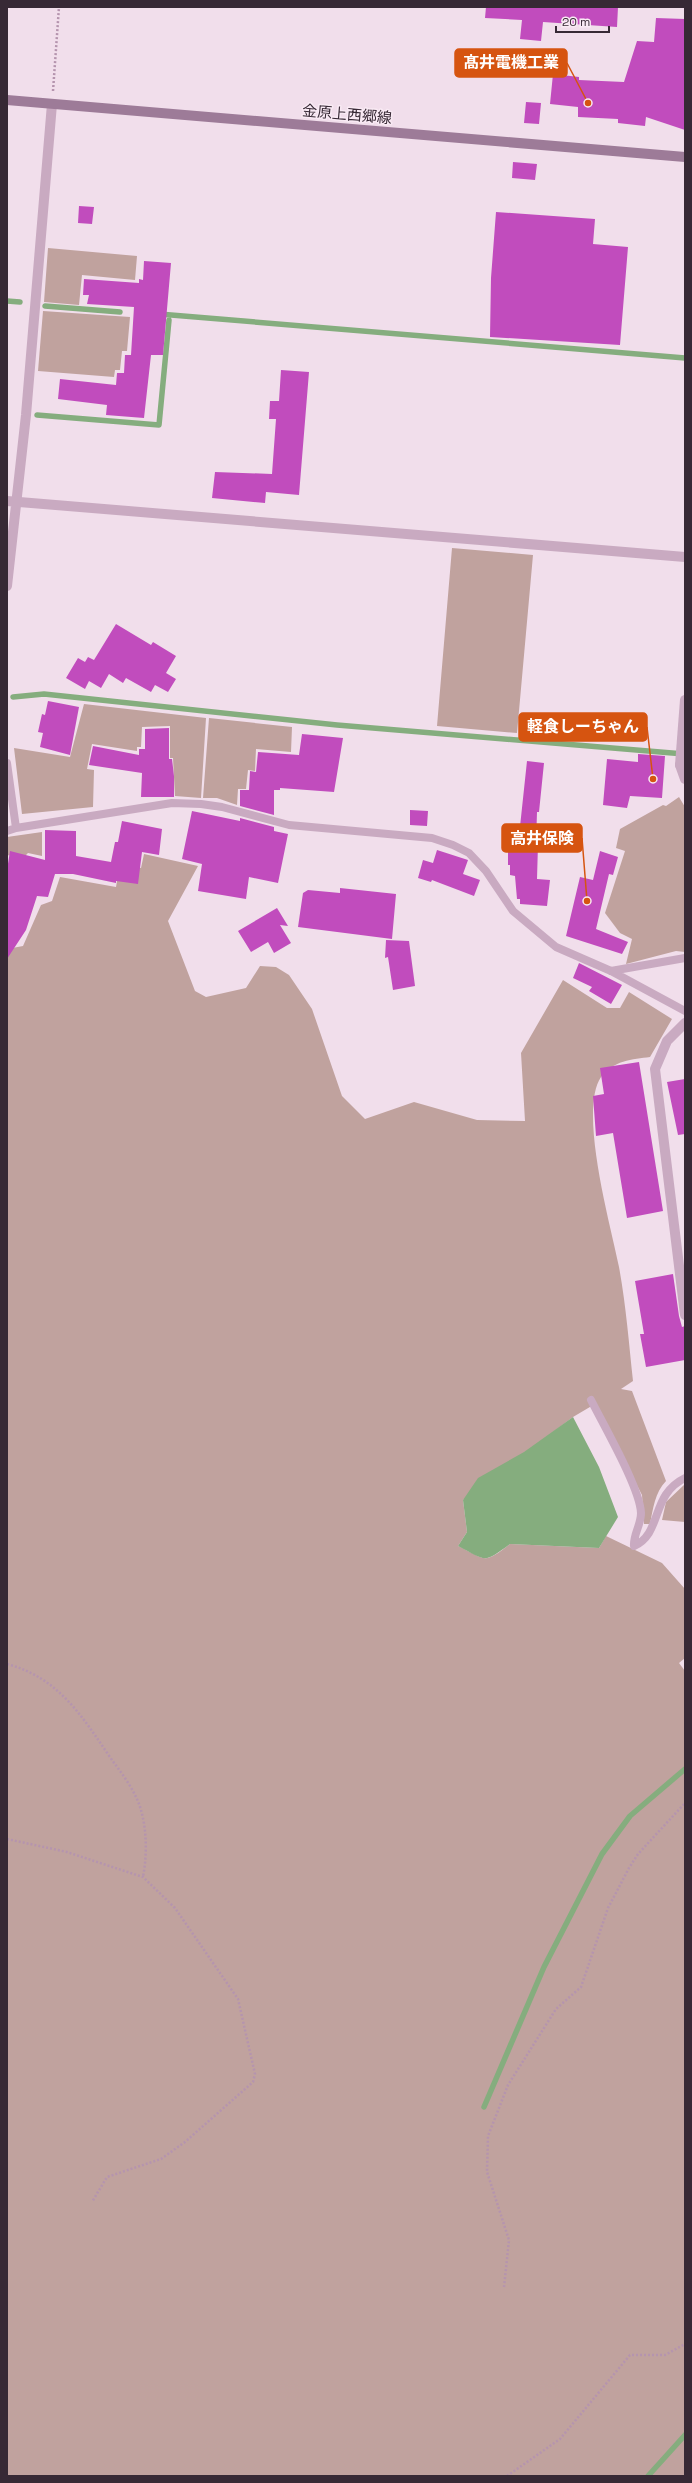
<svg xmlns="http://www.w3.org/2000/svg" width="692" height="2483" viewBox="0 0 692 2483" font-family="'Space Grotesk','Noto Sans JP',sans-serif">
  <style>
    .green { fill: #c0a29e }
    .water { fill: #85ad7e }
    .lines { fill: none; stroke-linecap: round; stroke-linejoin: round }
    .stream { stroke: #85ad7e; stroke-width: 5.5 }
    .building { fill: #c14cbd }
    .path { stroke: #b594ae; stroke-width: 2.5; stroke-dasharray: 2 2; stroke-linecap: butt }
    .service { stroke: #c9aac1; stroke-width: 8 }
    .minor { stroke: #c9aac1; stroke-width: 10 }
    .tertiary { stroke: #c9aac1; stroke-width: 10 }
    .secondary { stroke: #9d7b98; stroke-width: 10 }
    .labels { text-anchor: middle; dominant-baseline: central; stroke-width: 3; stroke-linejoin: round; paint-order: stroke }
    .street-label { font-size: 15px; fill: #372935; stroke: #f9eaf4 }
    .leader { fill: none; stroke: #d65410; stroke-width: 1.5 }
    .callout-dot { fill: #d65410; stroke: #f9eaf4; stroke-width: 1.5 }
    .callout { fill: #d65410; stroke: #d65410; stroke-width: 1.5 }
    .callout-label { font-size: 16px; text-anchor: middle; font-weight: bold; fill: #fff }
  </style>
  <rect width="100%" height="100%" fill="#f1deeb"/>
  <!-- green -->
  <path class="green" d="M 48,248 L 137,256 L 135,280 L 82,275 L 79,305 L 44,302 Z
    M 43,311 L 130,317 L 127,351 L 122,351 L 120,370 L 115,370 L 114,377 L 38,371 Z
    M 452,548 L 533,555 L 517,733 L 437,726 Z
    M 84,704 L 206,718 L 201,798 L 175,796 L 173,758 L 170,758 L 170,726 L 142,727 L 141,747 L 137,747 L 137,751 L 92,744 L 87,769 L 94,770 L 93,807 L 22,814 L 14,748 L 70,757 Z
    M 209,718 L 292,727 L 291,752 L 256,749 L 255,771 L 248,770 L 246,789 L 238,789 L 237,805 L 217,798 L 203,798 Z
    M 679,797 L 685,807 L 685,952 L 676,951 L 626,964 L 632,939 L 620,933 L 605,913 L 625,851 L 616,848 L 620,829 L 663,805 L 666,806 Z
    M 42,832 L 42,856 L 28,853 L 23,858 L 7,855 L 7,837 Z
    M 144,854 L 198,866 L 168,921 L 195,991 L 206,997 L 246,988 L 260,966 L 276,967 L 289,975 L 312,1009 L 342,1096 L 365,1119 L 414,1102 L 477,1120 L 525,1121 L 521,1053 L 563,980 L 607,1008 L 620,1008 L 629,992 L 672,1019 L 650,1057 C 633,1059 612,1061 601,1077 C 578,1111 611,1226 619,1267 C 626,1305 629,1344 633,1381 L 621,1389 L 632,1391 L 666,1481 C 655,1492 653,1509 650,1524 L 644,1524 L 642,1495 L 595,1404 L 573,1417 L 463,1500 L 467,1532 L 458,1546 C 487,1560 483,1565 510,1544 L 599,1548 L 606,1536 L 662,1563 L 685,1589 L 685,1658 L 679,1663 L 685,1671 L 685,2476 L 7,2476 L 7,949 L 23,946 L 41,905 L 52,901 L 60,877 L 116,887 L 120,864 L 141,868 Z
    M 685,1484 L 685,1522 L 662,1520 L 666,1502 Z"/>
  <!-- water -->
  <path class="water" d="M 573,1417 L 599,1467 L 618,1517 L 599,1548 L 510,1544 C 483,1564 487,1561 458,1546 L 467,1532 L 463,1500 L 478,1478 L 524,1452 Z"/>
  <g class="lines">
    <!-- stream -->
    <path class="stream" d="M 7,301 L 20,302
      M 45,306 L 120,312
      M 159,314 L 685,358
      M 37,415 L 159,425 L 169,320
      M 13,697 L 44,694 L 337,725 L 684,754
      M 484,2107 L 544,1967 L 602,1854 L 630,1816 L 685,1769
      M 648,2476 L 685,2435"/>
  </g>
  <!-- building -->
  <path class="building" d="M 486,7 L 618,7 L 617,27 L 543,22 L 541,41 L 520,39 L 522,20 L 485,18 Z
    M 656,18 L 685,19 L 685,130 L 646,117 L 645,126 L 618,123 L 618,119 L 578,117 L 578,107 L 550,104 L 553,74 L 579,77 L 579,80 L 624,82 L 637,41 L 654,42 Z
    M 526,102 L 541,103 L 539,124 L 524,123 Z
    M 513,162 L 537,164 L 535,180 L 512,178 Z
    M 79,206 L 94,207 L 92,224 L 78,223 Z
    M 496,212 L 595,219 L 593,244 L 628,247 L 620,345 L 490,337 L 491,278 Z
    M 144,261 L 171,263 L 163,355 L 151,355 L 144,418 L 106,415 L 107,405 L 58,399 L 60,379 L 116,385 L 117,373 L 124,373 L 125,355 L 131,355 L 134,307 L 87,304 L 89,295 L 83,295 L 84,279 L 139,283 L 139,279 L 143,280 Z
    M 281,370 L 309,372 L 299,495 L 266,492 L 265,503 L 212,498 L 215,472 L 272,474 L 276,419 L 269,419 L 270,401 L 279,401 Z
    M 116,624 L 151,645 L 153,642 L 176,656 L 166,673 L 176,679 L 168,692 L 155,685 L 151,692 L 126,678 L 123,683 L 109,674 L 101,688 L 89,681 L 85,689 L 66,678 L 78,658 L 85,662 L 88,657 L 94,660 Z
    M 48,701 L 79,707 L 70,755 L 40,747 L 43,733 L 38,732 L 42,714 L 45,715 Z
    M 169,728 L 169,759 L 172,759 L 174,776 L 174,797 L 141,797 L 142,773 L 89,765 L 93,746 L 139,755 L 139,749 L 145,749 L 145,729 Z
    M 302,734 L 343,738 L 334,792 L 280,788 L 280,790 L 274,790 L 274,815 L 240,806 L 240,790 L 249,790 L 250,771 L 256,772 L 258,752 L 299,755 Z
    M 638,754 L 665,756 L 662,798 L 630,796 L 627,808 L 603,805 L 607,759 L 638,762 Z
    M 527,761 L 544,763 L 539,812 L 537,812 L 536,844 L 538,844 L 537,879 L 550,880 L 547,906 L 520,904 L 520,899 L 517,899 L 515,876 L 510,875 L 510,865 L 508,865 L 508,845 L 514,845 L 515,836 L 519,836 Z
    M 410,810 L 428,811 L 427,826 L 410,825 Z
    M 192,811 L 240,821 L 240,818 L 274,827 L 274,831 L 288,834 L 278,883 L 249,877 L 246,899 L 198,891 L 202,864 L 182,859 Z
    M 122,821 L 162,829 L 159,855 L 142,852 L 138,884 L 116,881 L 116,883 L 73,874 L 55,874 L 48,897 L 37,896 L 26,930 L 7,959 L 7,870 L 10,851 L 45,860 L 45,830 L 76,831 L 76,856 L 111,862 L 115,842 L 118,842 Z
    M 437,850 L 468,860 L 463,874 L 480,880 L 474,896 L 432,880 L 431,882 L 418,878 L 423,860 L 433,863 Z
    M 600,851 L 618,857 L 613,875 L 609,874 L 596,929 L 628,942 L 622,954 L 566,936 L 580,877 L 593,880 Z
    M 340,888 L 396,894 L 392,939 L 298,927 L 303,893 L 308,890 L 340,893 Z
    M 277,908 L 288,926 L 280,925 L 291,943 L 274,953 L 268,942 L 251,952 L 238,931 Z
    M 386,940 L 409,941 L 415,986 L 393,990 L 388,957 L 385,958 Z
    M 579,963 L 622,985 L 611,1004 L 589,991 L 592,987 L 573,978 Z
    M 639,1062 L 663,1211 L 627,1218 L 613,1133 L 596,1136 L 593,1096 L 604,1094 L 600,1068 Z
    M 685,1079 L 685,1134 L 678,1135 L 667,1082 Z
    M 673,1274 L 679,1316 L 682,1327 L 685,1326 L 685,1360 L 646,1367 L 640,1334 L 644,1334 L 635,1281 Z"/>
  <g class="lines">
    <!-- path -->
    <path class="path" d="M 53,91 L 59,7
      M 7,1664 C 60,1678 83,1718 112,1760 C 123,1775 136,1792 141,1810 C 147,1831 147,1856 143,1877
      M 7,1839 L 67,1852 L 143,1877 L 175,1908 L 238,1999 L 255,2074 L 253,2082 L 185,2142 L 161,2159 L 107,2177 L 92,2202
      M 504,2287 L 509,2240 L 487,2172 L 488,2136 L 508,2085 L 556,2009 L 581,1987 L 608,1908 L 629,1868 L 638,1854 L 685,1803
      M 507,2476 L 560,2439 L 630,2355 L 665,2355 L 685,2344"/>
    <!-- service -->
    <path class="service" d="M 7,763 L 16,828 L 172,803 L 201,804 L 222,807 L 289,825 L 432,838 L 453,845 L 469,853 L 486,871 L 513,911 L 556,947 L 611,971 L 685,1011
      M 7,831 L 16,828
      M 611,971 L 685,958
      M 591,1400 C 604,1426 640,1488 641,1513 C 641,1525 633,1535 634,1546 C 663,1533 650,1495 685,1478"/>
    <!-- minor -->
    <path class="minor" d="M 7,501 L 685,557
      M 7,586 L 26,415 L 52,104
      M 680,765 L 685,779
      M 685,1023 L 667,1041 L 655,1069 L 685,1315"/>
    <!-- tertiary -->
    <path class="tertiary" d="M 680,765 L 685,700"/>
    <!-- secondary -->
    <path class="secondary" d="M 7,100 L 685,157"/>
  </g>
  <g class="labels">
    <!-- street labels -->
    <g class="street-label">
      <text transform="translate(347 114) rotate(5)">金原上西郷線</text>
    </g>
  </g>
  <!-- callouts -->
  <path class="leader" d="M588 103L567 63M653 779L647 727M587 901L582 838"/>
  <g class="callout-dot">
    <circle cx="588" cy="103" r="4"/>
    <circle cx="653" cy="779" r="4"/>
    <circle cx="587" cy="901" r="4"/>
  </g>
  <g class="callout">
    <rect x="455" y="49" width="112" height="28" rx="4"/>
    <rect x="519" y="713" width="128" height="28" rx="4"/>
    <rect x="502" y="824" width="80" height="28" rx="4"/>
  </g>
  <g class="callout-label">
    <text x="511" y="68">髙井電機工業</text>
    <text x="583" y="732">軽食しーちゃん</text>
    <text x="542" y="844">高井保険</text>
  </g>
  <!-- border -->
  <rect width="692" height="2483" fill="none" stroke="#372935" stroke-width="16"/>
  <!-- scale -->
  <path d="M556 26v6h53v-6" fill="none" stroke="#372935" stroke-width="2"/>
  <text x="562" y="26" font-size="12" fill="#372935" stroke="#f9eaf4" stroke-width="3" paint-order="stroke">20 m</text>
</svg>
